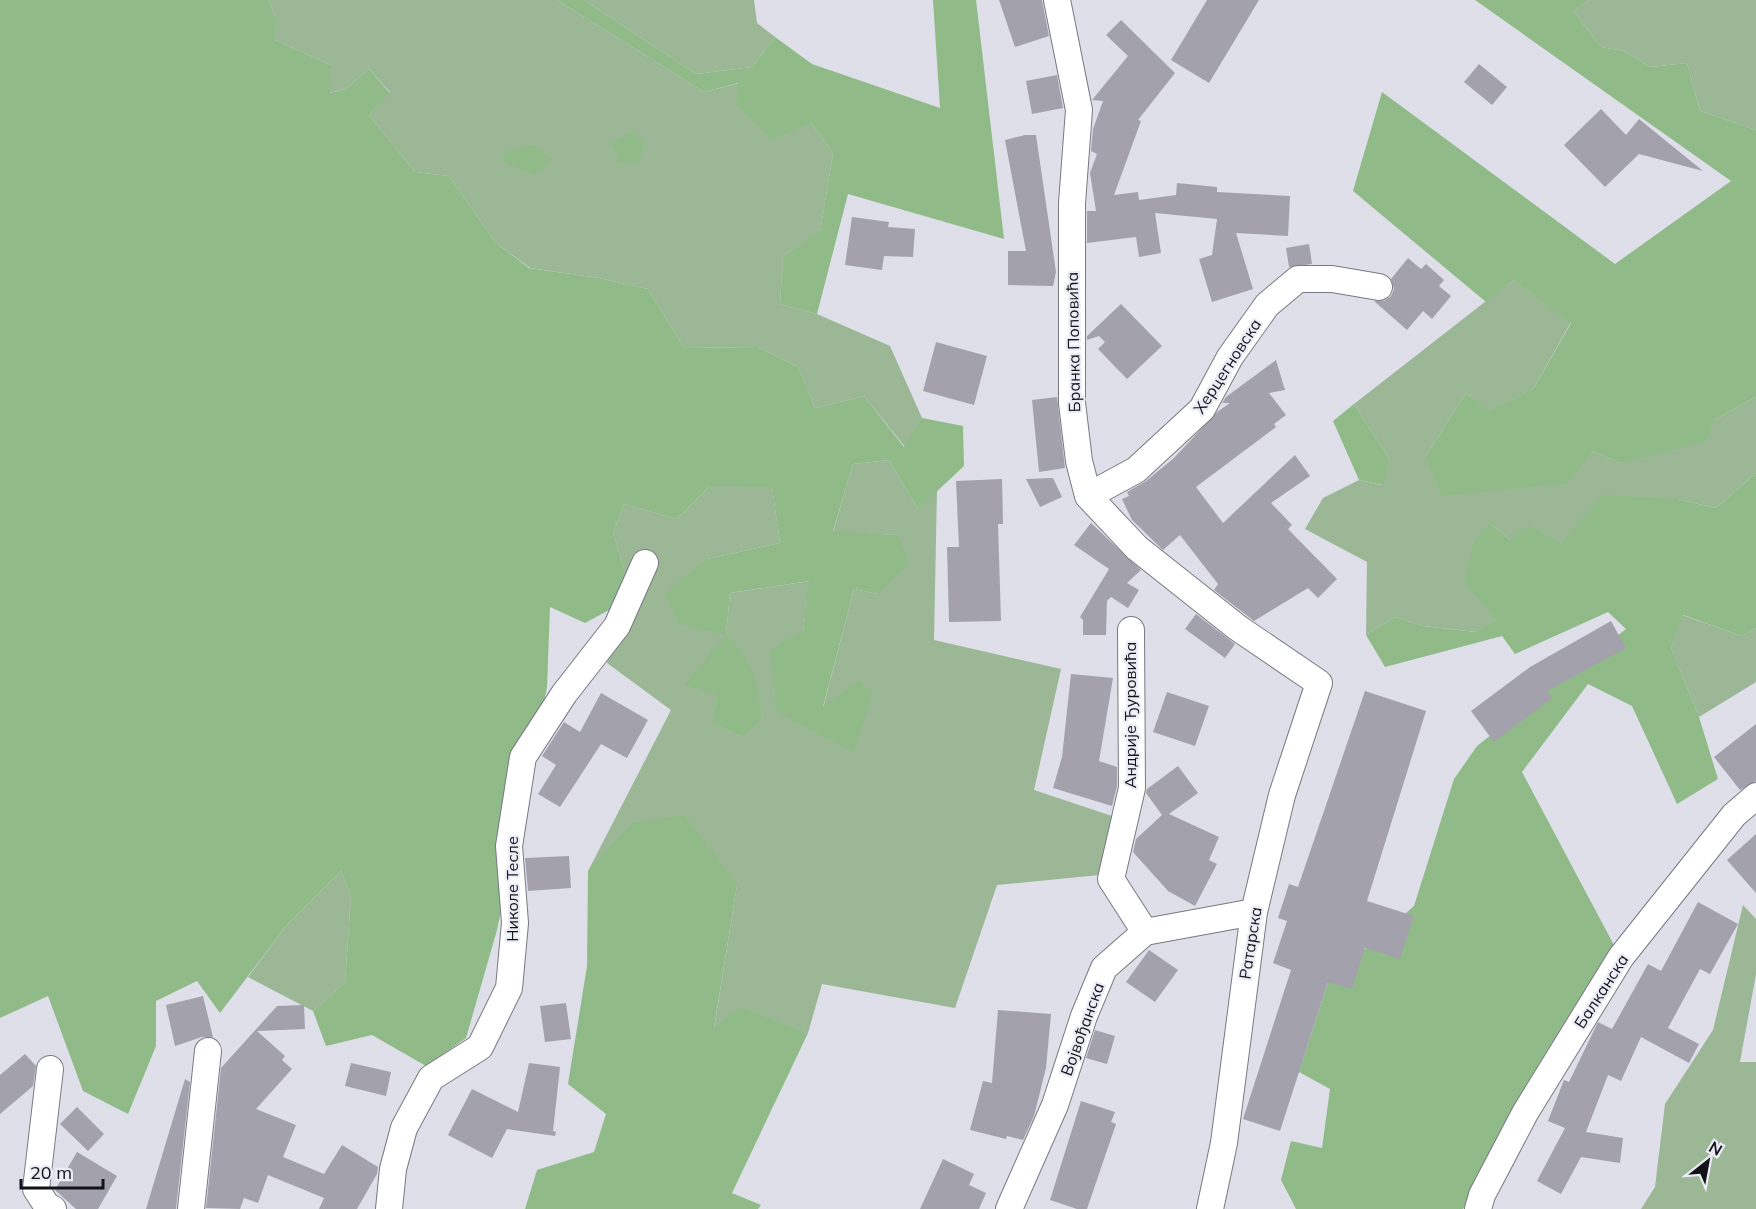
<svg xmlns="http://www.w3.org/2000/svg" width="1756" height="1209" viewBox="0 0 1756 1209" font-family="Mulish,sans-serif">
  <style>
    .green { fill: #9bb796; fill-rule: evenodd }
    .forest { fill: #90bb89 }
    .building { fill: #a3a2ac }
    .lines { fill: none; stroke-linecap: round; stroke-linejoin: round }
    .street-casing { stroke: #787982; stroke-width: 28 }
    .street { stroke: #fff; stroke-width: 26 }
    .labels { text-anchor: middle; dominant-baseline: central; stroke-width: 4.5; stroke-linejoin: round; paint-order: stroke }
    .street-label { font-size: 16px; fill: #121316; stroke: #ebecf6 }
  </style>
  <rect width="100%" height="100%" fill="#dedfe9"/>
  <!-- green -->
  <path class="green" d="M 269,0 L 557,0 L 704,92 L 739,83 L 811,123 L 833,153 L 820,233 L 783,256 L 780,304 L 817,314 L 890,346 L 922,418 L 905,447 L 864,396 L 815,408 L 798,367 L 758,347 L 684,348 L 648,289 L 599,278 L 530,268 L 496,243 L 449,176 L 415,172 L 369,115 L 390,92 L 369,69 L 346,89 L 329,93 L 331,65 L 275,40 L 275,17 Z
    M 584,0 L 754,0 L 757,23 L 775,37 L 752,67 L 696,74 Z
    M 1588,0 L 1756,0 L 1756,130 L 1700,111 L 1687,63 L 1650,67 L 1624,51 L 1601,47 L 1574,12 Z
    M 1513,280 L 1571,322 L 1534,388 L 1490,412 L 1466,393 L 1426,456 L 1592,451 L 1621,463 L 1714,420 L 1756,397 L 1756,473 L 1716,508 L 1677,499 L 1561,544 L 1510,540 L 1490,523 L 1496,619 L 1477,632 L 1423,626 L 1395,617 L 1366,635 L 1367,562 L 1305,529 L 1323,498 L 1359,480 L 1382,485 L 1390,460 L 1354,404 Z
    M 889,460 L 918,509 L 937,490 L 934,640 L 1061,669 L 1034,790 L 1118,818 L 1099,875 L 997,885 L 955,1008 L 822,984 L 808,1033 L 741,1008 L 714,1029 L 737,885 L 588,871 L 671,710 L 607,663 L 624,602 L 624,568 L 613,533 L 624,504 L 677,519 L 710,486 L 772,486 L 780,543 L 707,559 L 726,635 L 730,593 L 810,581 L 803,631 L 823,708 L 854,589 L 878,594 L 898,535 L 833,532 L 853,464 ZM 716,694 L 742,737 L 715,723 Z
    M 1682,615 L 1742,636 L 1756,628 L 1756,682 L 1699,717 L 1671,648 Z
    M 341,871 L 351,896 L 345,982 L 313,1011 L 248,977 L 286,926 Z
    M 1743,905 L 1756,919 L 1756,974 L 1740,1062 L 1756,1062 L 1756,1209 L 1641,1209 L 1655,1187 L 1665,1104 L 1713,1030 Z"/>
  <!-- forest -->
  <path class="forest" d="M 0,0 L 269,0 L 275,17 L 275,40 L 331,65 L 330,93 L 346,89 L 369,69 L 390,93 L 369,115 L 415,172 L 449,176 L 496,243 L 529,268 L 599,278 L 648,289 L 684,348 L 758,347 L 798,367 L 815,408 L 864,396 L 904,447 L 922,418 L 963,426 L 964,466 L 918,509 L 889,460 L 853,464 L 833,531 L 898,535 L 909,564 L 878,594 L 854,589 L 823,707 L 859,681 L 872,693 L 854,752 L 777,712 L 770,650 L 803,631 L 809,581 L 730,593 L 726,635 C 757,667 755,675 762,718 L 742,737 L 714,723 L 716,694 L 684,685 L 726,635 L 680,624 L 665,593 L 707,559 L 780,543 L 772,487 L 710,486 L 677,519 L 624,504 L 613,533 L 624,568 L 624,602 L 585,623 L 550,607 L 547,687 L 497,930 L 466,1038 L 426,1066 L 372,1035 L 326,1046 L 313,1011 L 345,982 L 351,896 L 341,871 L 286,926 L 220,1013 L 197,981 L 156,1001 L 156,1046 L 128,1114 L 83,1091 L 48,996 L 0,1018 Z
    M 557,0 L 584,0 L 696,74 L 752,67 L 775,37 L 812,64 L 940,108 L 933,0 L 976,0 L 1004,239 L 848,194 L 817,314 L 780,304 L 783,256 L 820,232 L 833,153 L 811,123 L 771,140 L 736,105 L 738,83 L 704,92 Z
    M 1475,0 L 1588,0 L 1574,12 L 1601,47 L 1624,51 L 1650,67 L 1687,63 L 1700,111 L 1756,130 L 1756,397 L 1714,420 L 1707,441 L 1621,463 L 1592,451 L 1568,483 L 1442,496 L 1426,456 L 1466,393 L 1490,411 L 1534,388 L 1571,323 L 1513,280 L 1486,302 L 1353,191 L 1382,92 L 1615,264 L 1731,181 Z
    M 632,132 L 645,143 L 638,162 L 619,163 L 613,142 Z
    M 534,145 L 552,160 L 535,175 L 503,162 L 505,152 Z
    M 1354,404 L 1390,460 L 1383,485 L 1359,480 L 1333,421 Z
    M 1756,473 L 1756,628 L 1742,636 L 1683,615 L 1671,648 L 1699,717 L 1718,779 L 1677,804 L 1632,706 L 1588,684 L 1522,772 L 1616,949 L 1570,1020 L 1463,1209 L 1296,1209 L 1281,1180 L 1291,1141 L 1322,1148 L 1330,1089 L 1299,1072 L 1328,982 L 1414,906 L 1454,779 L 1477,746 L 1626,629 L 1608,612 L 1515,654 L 1502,636 L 1385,667 L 1366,635 L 1395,617 L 1423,626 L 1476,632 L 1496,619 L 1465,583 L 1474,540 L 1490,523 L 1510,540 L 1529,525 L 1561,544 L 1602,495 L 1677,499 L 1716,508 Z
    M 684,815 L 737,885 L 714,1028 L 741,1007 L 808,1033 L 732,1193 L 761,1205 L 758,1209 L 525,1209 L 537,1170 L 594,1152 L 606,1114 L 568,1084 L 587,966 L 588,871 L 632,823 Z"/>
  <!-- building -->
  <path class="building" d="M 999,0 L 1042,0 L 1049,36 L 1015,47 Z
    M 1207,0 L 1259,0 L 1209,83 L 1171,60 Z
    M 1121,20 L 1175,73 L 1138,120 L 1141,121 L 1114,195 L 1138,192 L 1139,200 L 1176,195 L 1177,183 L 1217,187 L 1217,192 L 1290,196 L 1288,236 L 1236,233 L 1253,289 L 1212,302 L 1199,259 L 1212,255 L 1217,219 L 1155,213 L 1161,253 L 1139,257 L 1136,237 L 1087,243 L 1087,211 L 1096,211 L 1090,173 L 1097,154 L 1091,151 L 1093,129 L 1103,101 L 1092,100 L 1128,56 L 1106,35 Z
    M 1479,64 L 1507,87 L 1492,105 L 1464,82 Z
    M 1057,75 L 1063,108 L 1032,114 L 1026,81 Z
    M 1601,109 L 1626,135 L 1639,119 L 1703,171 L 1639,154 L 1605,187 L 1564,145 Z
    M 1025,135 L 1036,135 L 1056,272 L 1053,286 L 1008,285 L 1008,251 L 1026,251 L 1005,140 Z
    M 852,217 L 889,222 L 888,227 L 915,229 L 913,257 L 884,256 L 882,270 L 845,265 Z
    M 1309,244 L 1312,264 L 1289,267 L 1286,248 Z
    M 1408,258 L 1421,269 L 1426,264 L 1444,280 L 1439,286 L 1451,296 L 1432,319 L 1423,311 L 1407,330 L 1374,301 L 1384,301 L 1391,296 L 1394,289 L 1391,279 Z
    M 1121,304 L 1162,346 L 1127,379 L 1098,349 L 1105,342 L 1099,336 L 1087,340 L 1087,336 Z
    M 936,342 L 987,356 L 974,405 L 923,391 Z
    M 1276,360 L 1285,390 L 1269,393 L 1286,415 L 1274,424 L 1276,427 L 1196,487 L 1223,523 L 1295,455 L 1310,476 L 1271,503 L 1292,525 L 1288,529 L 1337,579 L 1318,598 L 1308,588 L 1254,621 L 1214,590 L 1218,584 L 1180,535 L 1163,550 L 1132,520 L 1122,499 L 1129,496 L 1127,492 L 1146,481 L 1174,458 L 1217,412 L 1230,403 L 1222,403 L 1226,397 Z
    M 1057,397 L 1065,468 L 1039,472 L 1032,400 Z
    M 1053,478 L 1062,497 L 1040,507 L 1026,479 Z
    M 1002,479 L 1003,524 L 998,524 L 1001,621 L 949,622 L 947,547 L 959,547 L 956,481 Z
    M 1091,523 L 1141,570 L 1127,583 L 1139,590 L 1128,608 L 1111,597 L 1107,601 L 1106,635 L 1083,635 L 1083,620 L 1080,617 L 1109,569 L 1074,545 Z
    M 1196,614 L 1235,644 L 1225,658 L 1185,629 Z
    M 1611,621 L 1626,648 L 1547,691 L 1552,698 L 1494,742 L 1471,711 L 1530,667 Z
    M 1071,674 L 1113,678 L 1099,761 L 1117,767 L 1117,786 L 1112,806 L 1053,788 L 1062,757 Z
    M 1365,691 L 1426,711 L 1367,901 L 1414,916 L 1400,959 L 1365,948 L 1352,989 L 1328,982 L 1280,1131 L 1243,1119 L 1291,970 L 1273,963 L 1287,921 L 1278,918 L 1289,884 L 1298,887 Z
    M 1167,692 L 1209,706 L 1195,746 L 1153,732 Z
    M 601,693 L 648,720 L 627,758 L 601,744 L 560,807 L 538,794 L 556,765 L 542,756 L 564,722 L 580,732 Z
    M 1756,724 L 1756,781 L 1740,790 L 1714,757 Z
    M 1178,766 L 1198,793 L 1169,814 L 1219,837 L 1209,860 L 1217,864 L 1195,906 L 1168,891 L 1133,852 L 1136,839 L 1162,815 L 1146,793 L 1147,789 Z
    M 1756,834 L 1756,893 L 1727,860 Z
    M 569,856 L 571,888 L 528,891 L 525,858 Z
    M 1698,902 L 1738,924 L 1710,974 L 1700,969 L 1668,1028 L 1699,1044 L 1689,1063 L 1641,1037 L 1621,1081 L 1608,1075 L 1586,1132 L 1623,1138 L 1620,1163 L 1581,1157 L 1561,1194 L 1537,1181 L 1565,1128 L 1548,1121 L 1564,1080 L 1569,1082 L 1598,1022 L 1612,1029 L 1648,964 L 1661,971 Z
    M 1149,950 L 1178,970 L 1155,1002 L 1126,982 Z
    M 203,996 L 213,1037 L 202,1037 L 175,1046 L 166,1005 Z
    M 566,1003 L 571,1039 L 545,1042 L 540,1006 Z
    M 304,1005 L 305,1029 L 257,1031 L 285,1056 L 282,1060 L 292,1069 L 256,1109 L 296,1125 L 283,1157 L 324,1174 L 342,1145 L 378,1167 L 377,1174 L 357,1209 L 319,1209 L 324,1198 L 268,1175 L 258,1203 L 244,1198 L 240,1209 L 206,1208 L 221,1068 L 277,1006 Z
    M 998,1010 L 1051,1014 L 1046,1068 L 1034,1116 L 1023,1140 L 1007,1136 L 1006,1139 L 970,1130 L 983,1081 L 992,1083 Z
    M 1095,1030 L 1115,1036 L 1107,1064 L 1086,1058 Z
    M 25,1054 L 36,1066 L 33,1086 L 0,1114 L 0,1075 Z
    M 351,1063 L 391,1072 L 386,1096 L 345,1086 Z
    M 529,1063 L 560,1067 L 553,1131 L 556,1132 L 555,1136 L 507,1129 L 492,1158 L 448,1135 L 472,1089 L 518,1112 Z
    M 185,1079 L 190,1082 L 176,1209 L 146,1209 Z
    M 1081,1101 L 1115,1112 L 1111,1122 L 1116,1124 L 1087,1209 L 1077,1209 L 1050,1200 Z
    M 77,1107 L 104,1134 L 88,1151 L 60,1124 Z
    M 77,1152 L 117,1176 L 98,1209 L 76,1209 L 55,1190 Z
    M 943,1159 L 974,1174 L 969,1185 L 986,1193 L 979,1209 L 920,1209 Z"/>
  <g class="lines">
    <!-- street casing -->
    <g class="street-casing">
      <path id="street" d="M 1057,0 L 1079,110 L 1072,203 L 1072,403 L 1079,461 L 1088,496 L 1137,548 L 1238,628 L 1319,683 L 1282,795 L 1254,912 L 1224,1143 L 1210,1209
        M 1088,496 L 1136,470 L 1202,409 L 1230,357 L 1267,305 L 1298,279 L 1332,279 L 1379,287
        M 1131,630 L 1132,788 L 1111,879 L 1145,932
        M 50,1069 L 36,1189 L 47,1206 L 53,1209
        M 191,1209 L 208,1051
        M 389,1209 L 393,1169 L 404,1128 L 431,1078 L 480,1047 L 509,988 L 515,923 L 509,846 L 523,757 L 564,694 L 617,626 L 645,563
        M 1009,1209 L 1055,1105 L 1084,1016 L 1104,968 L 1145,932 L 1254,912
        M 1478,1209 L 1482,1195 L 1525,1113 L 1621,957 L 1734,815 L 1756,796"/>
    </g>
    <!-- street -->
    <use href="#street" class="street"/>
  </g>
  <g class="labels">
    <!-- street labels -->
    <g class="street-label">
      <text transform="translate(1073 342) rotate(-91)">Бранка Поповића</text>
      <text transform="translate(1227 366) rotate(-57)">Херцегновска</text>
      <text transform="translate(1130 715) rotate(-90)">Андрије Ђуровића</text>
      <text transform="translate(512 889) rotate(-90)">Николе Тесле</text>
      <text transform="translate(1250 943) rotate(-81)">Ратарска</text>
      <text transform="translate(1601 991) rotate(-57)">Балканска</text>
      <text transform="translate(1082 1029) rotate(-70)">Војвођанска</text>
    </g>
  </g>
  <!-- north arrow -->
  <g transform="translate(1708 1161) rotate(31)" stroke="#ebecf6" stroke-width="4.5" paint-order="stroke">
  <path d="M0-4.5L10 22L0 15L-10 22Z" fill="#121316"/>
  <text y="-9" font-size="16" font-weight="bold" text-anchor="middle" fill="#121316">N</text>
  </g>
  <!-- scale -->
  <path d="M21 1179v9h82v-9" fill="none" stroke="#121316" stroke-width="3"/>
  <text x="30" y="1179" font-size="18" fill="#121316" stroke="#ebecf6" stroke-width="4.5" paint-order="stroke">20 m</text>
</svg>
